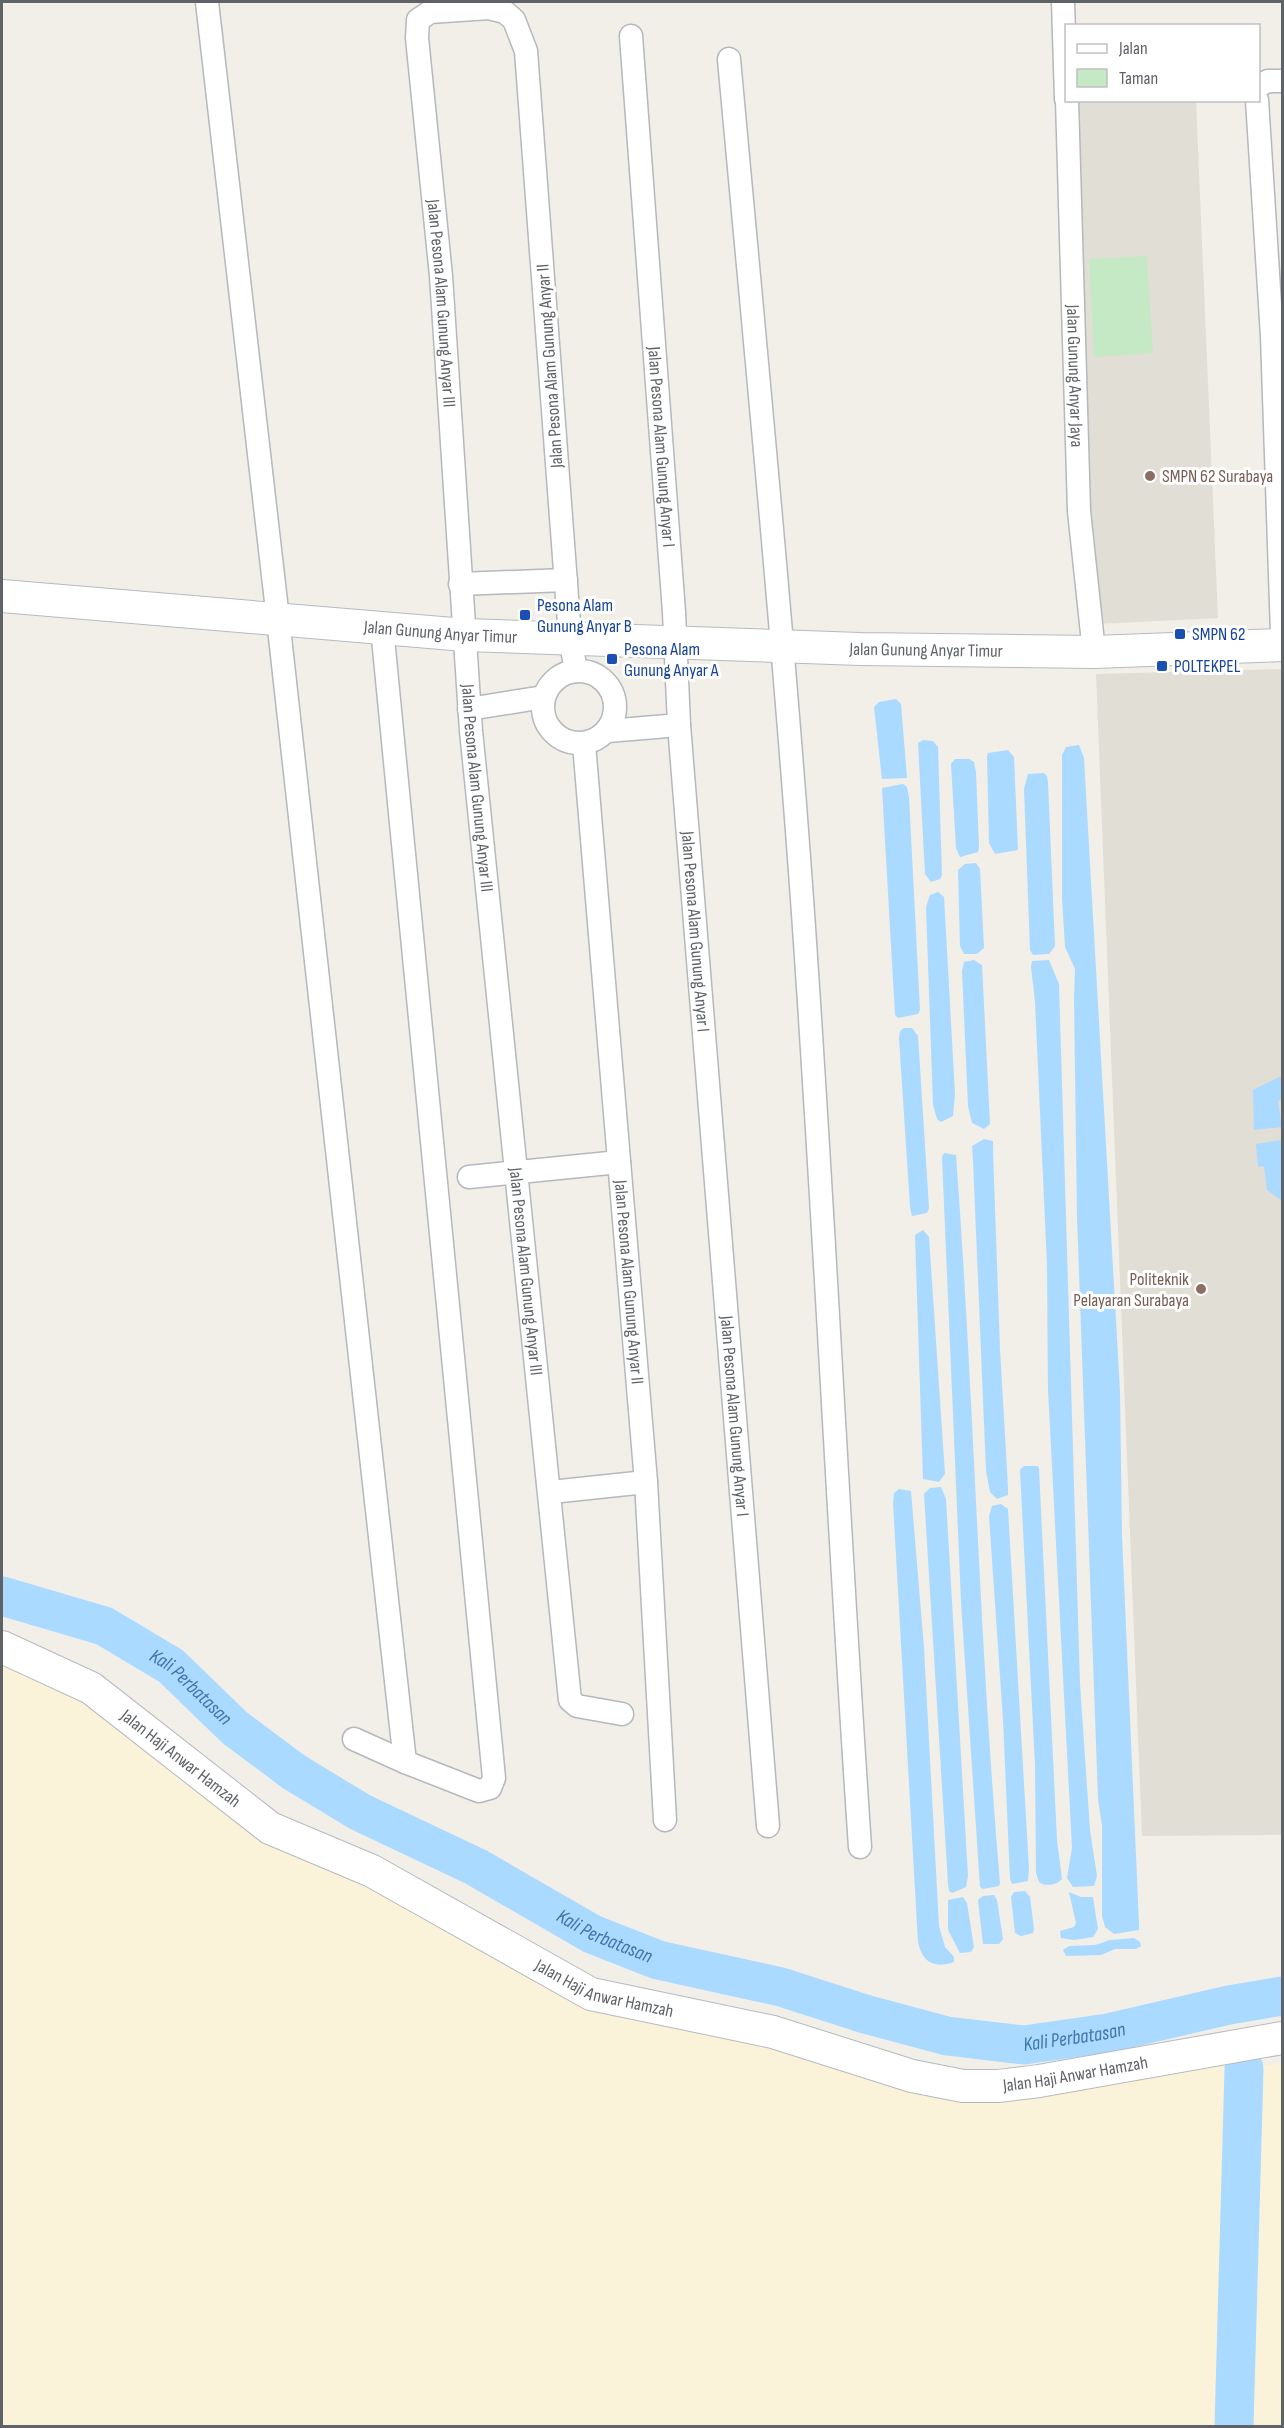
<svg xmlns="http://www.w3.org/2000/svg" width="1284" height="2428" viewBox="0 0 1284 2428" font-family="'Sofia Sans Condensed',sans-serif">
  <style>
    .education { fill: #e1ded6 }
    .green { fill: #c5e8c5 }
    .sand { fill: #fbf3d9 }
    .water { fill: #aadaff }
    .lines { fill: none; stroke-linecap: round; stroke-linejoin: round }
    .river { stroke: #aadaff; stroke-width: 39 }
    .street-casing { stroke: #b5b8bc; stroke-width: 25 }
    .secondary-casing { stroke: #b6babf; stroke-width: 34 }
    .street { stroke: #fff; stroke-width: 22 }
    .secondary { stroke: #fff; stroke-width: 32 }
    .education-dot { fill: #8d6e63; stroke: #fff; stroke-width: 2 }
    .transit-dot { fill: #1a4fb4; stroke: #fff; stroke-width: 2 }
    .labels { text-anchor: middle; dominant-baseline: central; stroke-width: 6; stroke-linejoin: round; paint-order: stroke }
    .street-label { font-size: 18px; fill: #5f6368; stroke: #fff }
    .education-label { font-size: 18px; fill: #785e54; stroke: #fff; text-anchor: start }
    .transit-label { font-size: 18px; fill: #164399; stroke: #fff; text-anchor: start }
    .water-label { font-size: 20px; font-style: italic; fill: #4174aa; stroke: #fff }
  </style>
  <rect width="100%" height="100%" fill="#f1efe8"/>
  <!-- education -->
  <path class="education" d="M 1075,101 L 1196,101 L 1218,618 L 1097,624 L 1080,334 Z
    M 1282,669 L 1282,1835 L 1142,1836 L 1096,674 Z"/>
  <!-- green -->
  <path class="green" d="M 1147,256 L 1153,353 L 1094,357 L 1089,259 Z"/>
  <!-- sand -->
  <path class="sand" d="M 2,1647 L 226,1796 L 591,1994 L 963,2086 L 1239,2046 L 1233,2426 L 2,2426 Z
    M 1282,2063 L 1282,2426 L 1234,2426 L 1244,2069 Z"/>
  <!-- water -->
  <path class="water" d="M 896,699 L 901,704 L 907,778 L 882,779 L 874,707 L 879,702 Z
    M 923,740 L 933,741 L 938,747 L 942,875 L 940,879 L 931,882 L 925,874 L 918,743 Z
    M 1079,745 L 1084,758 L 1120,1391 L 1122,1536 L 1139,1924 L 1139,1930 L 1114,1934 L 1105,1927 L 1102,1916 L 1102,1826 L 1098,1799 L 1077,1217 L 1074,998 L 1075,969 L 1065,947 L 1062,898 L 1062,755 L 1066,747 Z
    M 1008,750 L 1014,757 L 1018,850 L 995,854 L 989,843 L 987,756 L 988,753 Z
    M 955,759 L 969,759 L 974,762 L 976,772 L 979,847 L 978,852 L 960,857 L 956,848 L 951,764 Z
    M 1044,773 L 1047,776 L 1048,782 L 1055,946 L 1049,954 L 1033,955 L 1030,950 L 1024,789 L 1028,774 Z
    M 903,784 L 907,787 L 909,797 L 920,1010 L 918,1014 L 898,1018 L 895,1015 L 882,788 Z
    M 976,863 L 980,869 L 984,948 L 977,954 L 964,954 L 960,946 L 958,870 L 965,864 Z
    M 938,892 L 944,897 L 955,1094 L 953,1116 L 941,1122 L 937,1119 L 933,1105 L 926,907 L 930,895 Z
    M 974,960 L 982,965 L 990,1124 L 984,1129 L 972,1123 L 968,1106 L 962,971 L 964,962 Z
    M 1049,960 L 1059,984 L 1080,1684 L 1090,1830 L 1097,1876 L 1094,1886 L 1073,1887 L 1067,1878 L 1072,1848 L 1048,1390 L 1047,1265 L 1035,1002 L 1031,967 L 1032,961 Z
    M 904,1028 L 912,1028 L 918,1036 L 929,1208 L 927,1213 L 912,1216 L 910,1207 L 899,1038 L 900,1031 Z
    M 1279,1077 L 1282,1077 L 1282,1100 L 1278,1101 L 1282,1127 L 1254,1130 L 1253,1090 Z
    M 984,1139 L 993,1141 L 993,1151 L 1000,1349 L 1008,1487 L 1008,1495 L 997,1499 L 990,1492 L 986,1471 L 973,1160 L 972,1146 Z
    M 1281,1140 L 1282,1201 L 1267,1190 L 1264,1166 L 1258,1167 L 1256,1144 Z
    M 944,1153 L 956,1155 C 974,1397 979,1641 1000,1883 L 999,1886 L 983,1889 L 980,1887 L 961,1602 L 942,1157 Z
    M 923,1230 L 929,1237 L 945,1474 L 939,1482 L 923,1479 L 915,1235 Z
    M 1024,1466 L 1038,1466 L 1039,1469 L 1057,1840 L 1062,1879 C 1057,1885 1045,1887 1039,1882 L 1036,1873 L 1035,1765 L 1020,1470 Z
    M 941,1487 L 946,1499 L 968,1876 L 966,1887 L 952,1893 L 949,1891 L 948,1884 L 924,1494 L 930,1488 Z
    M 899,1489 L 911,1491 L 924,1648 L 939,1926 L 945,1947 L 954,1957 L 954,1962 C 934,1969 922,1962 918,1942 L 893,1503 L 894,1493 Z
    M 1001,1504 L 1008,1509 L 1029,1869 L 1028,1881 L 1012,1884 L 1010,1879 L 1003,1720 L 989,1516 L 992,1506 Z
    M 1025,1891 L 1030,1897 L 1034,1929 L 1033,1933 L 1021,1936 L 1015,1933 L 1011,1897 L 1014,1892 Z
    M 1069,1892 L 1081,1897 L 1093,1897 L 1098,1929 L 1093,1937 L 1074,1940 L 1061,1938 L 1060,1931 L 1074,1927 L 1076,1923 Z
    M 983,1896 L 994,1895 L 997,1900 L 1003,1939 L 999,1944 L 983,1944 L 978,1900 Z
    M 963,1897 L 967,1903 L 974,1947 L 971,1952 L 960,1953 L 948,1930 L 948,1900 Z
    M 1134,1938 L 1140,1942 L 1141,1946 L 1136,1949 L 1115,1949 L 1101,1955 L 1066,1956 L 1063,1950 L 1069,1946 L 1095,1945 L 1110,1940 Z"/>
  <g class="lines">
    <!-- river -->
    <g class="river">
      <path id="s1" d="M 2,1596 L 104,1626 L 171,1666 L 235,1728 L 294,1772 L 360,1812 L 476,1867 L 592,1934 L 658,1960 L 781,1987 L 865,2014 L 947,2036 L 1024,2045 L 1108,2033 L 1229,2005 L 1282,1996"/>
      <path d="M 1234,2426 L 1244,2069"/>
    </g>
    <!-- street casing -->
    <g class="street-casing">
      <g id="street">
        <path d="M 207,2 L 278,619 L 405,1762 L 479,1791 L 490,1788 L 494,1778 L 382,628"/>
        <path d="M 1063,2 L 1066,99"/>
        <path id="s2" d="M 631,36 L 674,612 L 679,725 L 768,1826"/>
        <path d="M 729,59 C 754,334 781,609 801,885 C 824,1205 838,1526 860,1847"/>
        <path d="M 1258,86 L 1268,81 L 1282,81"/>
        <path id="s3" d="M 1067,100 L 1079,511 L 1094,652"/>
        <path d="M 1257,100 L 1272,336 L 1282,634"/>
        <path d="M 460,584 L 566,580"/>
        <circle cx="579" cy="707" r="36"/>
        <path id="s4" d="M 576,671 L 570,637 L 526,51 L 514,20 L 505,12 L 489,8 L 430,12 L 418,20 L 417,38 L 441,276 L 471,731 L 570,1700 L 577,1706 L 622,1714"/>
        <path d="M 469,709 L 544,697"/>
        <path d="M 608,731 L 679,725"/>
        <path id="s5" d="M 584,744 L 646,1482 L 665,1820"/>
        <path d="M 469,1177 L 619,1162"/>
        <path d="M 551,1492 L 646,1482"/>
        <path d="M 354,1739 L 405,1762"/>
      </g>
    </g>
    <!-- secondary casing -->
    <g class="secondary-casing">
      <g id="secondary">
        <path id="s6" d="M 2,596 L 465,635 L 860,649 L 1094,652 L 1282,645"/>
        <path id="s7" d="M 2,1647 L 91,1688 L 270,1828 L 372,1871 L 591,1994 L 773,2032 L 912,2076 L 963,2086 L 998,2086 L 1039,2081 L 1282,2038"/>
      </g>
    </g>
    <!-- street -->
    <use href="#street" class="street"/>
    <!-- secondary -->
    <use href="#secondary" class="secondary"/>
  </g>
  <!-- markers -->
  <g class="education-dot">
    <circle cx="1150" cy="476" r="6"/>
    <circle cx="1201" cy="1289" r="6"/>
  </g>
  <g class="transit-dot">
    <rect x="519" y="609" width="12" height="12" rx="3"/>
    <rect x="1174" y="628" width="12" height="12" rx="3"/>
    <rect x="606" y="653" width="12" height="12" rx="3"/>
    <rect x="1156" y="660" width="12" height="12" rx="3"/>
  </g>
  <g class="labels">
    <!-- street labels -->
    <g class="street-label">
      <text stroke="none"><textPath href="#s4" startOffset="1042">Jalan Pesona Alam Gunung Anyar III</textPath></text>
      <text transform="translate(550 366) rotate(-94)">Jalan Pesona Alam Gunung Anyar II</text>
      <text stroke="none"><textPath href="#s3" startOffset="276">Jalan Gunung Anyar Jaya</textPath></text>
      <text stroke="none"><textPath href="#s2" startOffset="412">Jalan Pesona Alam Gunung Anyar I</textPath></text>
      <text stroke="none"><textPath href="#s6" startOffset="440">Jalan Gunung Anyar Timur</textPath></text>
      <text stroke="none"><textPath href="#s6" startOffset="926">Jalan Gunung Anyar Timur</textPath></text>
      <text stroke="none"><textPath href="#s4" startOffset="1528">Jalan Pesona Alam Gunung Anyar III</textPath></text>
      <text stroke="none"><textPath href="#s2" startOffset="898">Jalan Pesona Alam Gunung Anyar I</textPath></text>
      <text stroke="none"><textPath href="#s4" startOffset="2014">Jalan Pesona Alam Gunung Anyar III</textPath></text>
      <text stroke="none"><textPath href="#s5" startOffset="540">Jalan Pesona Alam Gunung Anyar II</textPath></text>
      <text stroke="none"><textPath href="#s2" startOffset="1384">Jalan Pesona Alam Gunung Anyar I</textPath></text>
      <text stroke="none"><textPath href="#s7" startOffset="212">Jalan Haji Anwar Hamzah</textPath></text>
      <text stroke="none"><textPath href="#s7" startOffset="698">Jalan Haji Anwar Hamzah</textPath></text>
      <text stroke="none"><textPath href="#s7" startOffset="1184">Jalan Haji Anwar Hamzah</textPath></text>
    </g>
    <!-- education labels -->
    <g class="education-label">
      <text x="1162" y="476">SMPN 62 Surabaya</text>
      <text x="1189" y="1279" text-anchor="end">Politeknik<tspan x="1189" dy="21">Pelayaran Surabaya</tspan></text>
    </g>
    <!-- transit labels -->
    <g class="transit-label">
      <text x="537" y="605">Pesona Alam<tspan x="537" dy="21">Gunung Anyar B</tspan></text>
      <text x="1192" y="634">SMPN 62</text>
      <text x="624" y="649">Pesona Alam<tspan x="624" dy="21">Gunung Anyar A</tspan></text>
      <text x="1174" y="666">POLTEKPEL</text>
    </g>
    <!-- water labels -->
    <g class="water-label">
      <text stroke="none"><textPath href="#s1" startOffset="213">Kali Perbatasan</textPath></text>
      <text stroke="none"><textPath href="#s1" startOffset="699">Kali Perbatasan</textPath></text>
      <text stroke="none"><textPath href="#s1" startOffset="1185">Kali Perbatasan</textPath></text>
    </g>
  </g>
  <!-- border -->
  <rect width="1284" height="2428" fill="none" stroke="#5f6368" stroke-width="6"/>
  <!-- legend -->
  <rect x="1065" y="24" width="195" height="78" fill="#ffffff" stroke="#bfc1c3" stroke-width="1.5"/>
  <rect x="1077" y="44" width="30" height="9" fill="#ffffff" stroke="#bfc1c3" stroke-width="1.5"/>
  <text x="1119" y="54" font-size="18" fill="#5f6368">Jalan</text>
  <rect x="1077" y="69" width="30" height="18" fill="#c5e8c5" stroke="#bfc1c3" stroke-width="1.5"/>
  <text x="1119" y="84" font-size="18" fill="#5f6368">Taman</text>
</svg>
